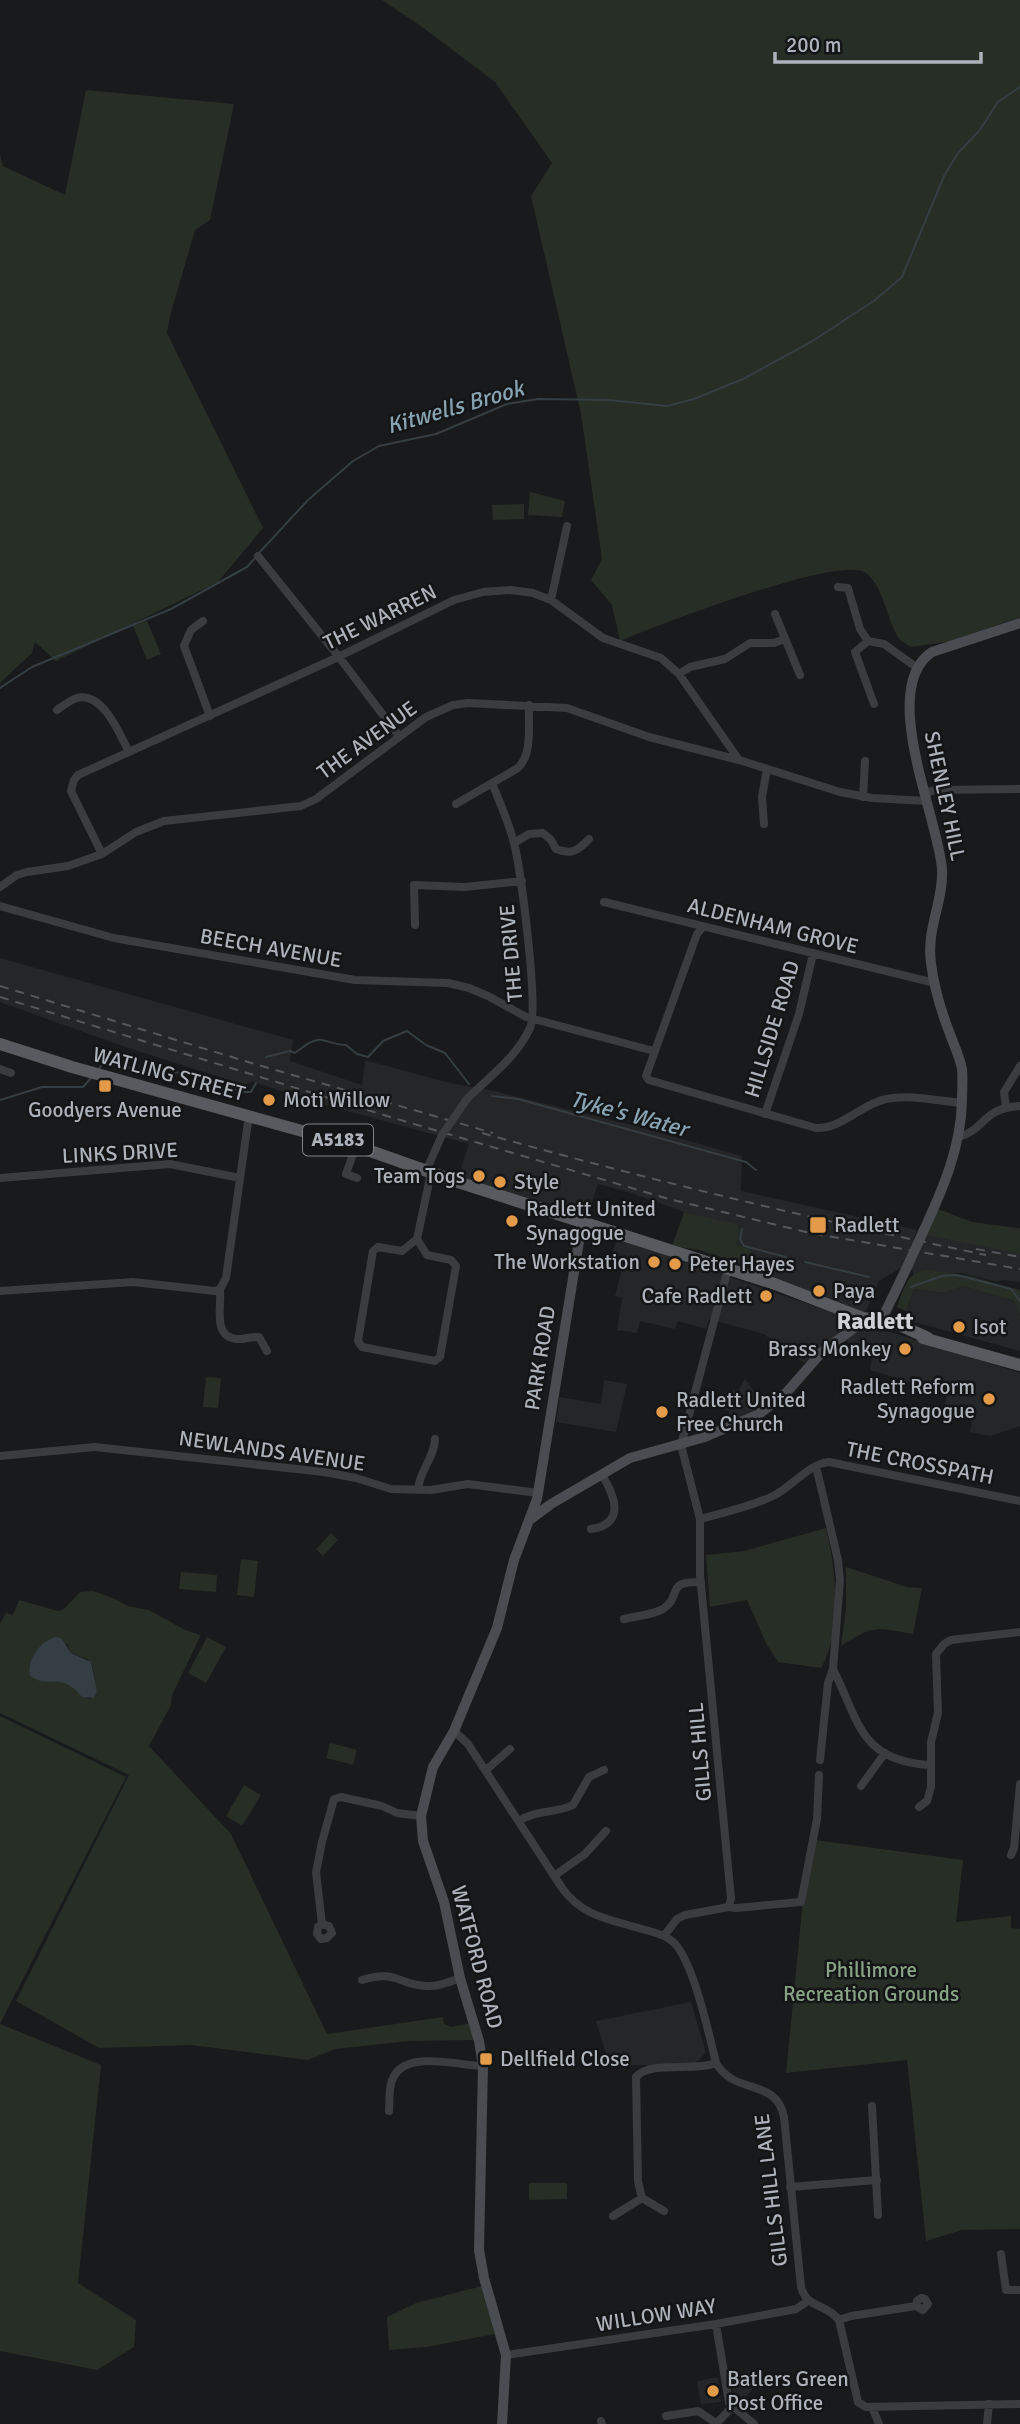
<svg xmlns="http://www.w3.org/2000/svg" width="1020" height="2424" viewBox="0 0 1020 2424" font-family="Signika,sans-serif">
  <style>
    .built { fill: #252628 }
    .green { fill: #262e26; fill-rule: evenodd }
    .water { fill: #343e43 }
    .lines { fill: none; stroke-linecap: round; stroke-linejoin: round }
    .stream { stroke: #343e43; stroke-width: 2 }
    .street { stroke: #3b3c40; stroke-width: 8 }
    .secondary { stroke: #494c50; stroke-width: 10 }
    .primary { stroke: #575a5f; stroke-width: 12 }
    .rail { stroke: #54575b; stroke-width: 2; stroke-dasharray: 9 7; stroke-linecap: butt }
    .street-bridge { stroke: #3b3c40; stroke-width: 8 }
    .secondary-bridge { stroke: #494c50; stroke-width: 10 }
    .poi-dot { fill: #e39b4a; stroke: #141516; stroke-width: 2.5 }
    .labels { text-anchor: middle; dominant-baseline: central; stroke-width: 5; stroke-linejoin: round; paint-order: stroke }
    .shield { fill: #141516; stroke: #7f8489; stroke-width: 2 }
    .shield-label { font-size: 19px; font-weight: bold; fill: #adb3ba }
    .street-label { font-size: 21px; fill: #adb3ba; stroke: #141516 }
    .poi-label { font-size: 21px; fill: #adb3ba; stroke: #141516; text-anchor: start }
    .park-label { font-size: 21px; fill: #88a386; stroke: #141516 }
    .water-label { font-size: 23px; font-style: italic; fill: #88a3b1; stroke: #141516 }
    .quarter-label { font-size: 24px; font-weight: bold; fill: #ced1d6; stroke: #141516 }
  </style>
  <rect width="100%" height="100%" fill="#191a1b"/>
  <!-- built -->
  <path class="built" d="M 0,958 L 293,1040 L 290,1061 L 362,1085 L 365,1060 L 450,1083 L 494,1091 L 636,1126 L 742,1156 L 741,1191 L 917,1230 L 904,1266 L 879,1281 L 865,1313 L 747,1266 L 752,1250 L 737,1245 L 740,1226 L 684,1212 L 631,1193 L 598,1184 L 587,1216 L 458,1177 L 469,1144 L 307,1100 L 252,1081 L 245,1085 L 128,1048 L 0,1002 Z
    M 938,1209 L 972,1222 L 1020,1228 L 1020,1282 L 1002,1280 L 998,1282 L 961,1273 L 940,1274 L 914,1281 L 912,1267 Z
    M 617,1239 L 847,1317 L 852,1322 L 850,1327 L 804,1363 L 764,1334 L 709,1319 L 706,1329 L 678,1321 L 675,1329 L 640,1321 L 637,1333 L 617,1330 L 622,1298 L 615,1296 L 625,1258 L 612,1254 Z
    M 963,1286 L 1014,1301 L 1020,1316 L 1020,1351 L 903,1319 L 914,1289 L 944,1293 Z
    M 865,1324 L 1020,1373 L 1020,1426 L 990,1436 L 970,1432 L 973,1414 L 945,1404 L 947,1394 L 870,1370 L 872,1359 L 845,1340 Z
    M 745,1379 L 764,1405 L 728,1423 L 729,1411 L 723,1409 L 727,1393 L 732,1394 L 734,1390 L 738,1391 Z
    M 604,1380 L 627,1384 L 616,1432 L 556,1422 L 560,1397 L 601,1404 Z
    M 691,2002 L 706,2052 L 695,2064 L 610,2066 L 596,2021 Z
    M 758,2370 L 760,2380 L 747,2396 L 734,2399 L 730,2375 Z
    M 718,2377 L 721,2402 L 701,2404 L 697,2381 Z"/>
  <!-- green -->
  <path class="green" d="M 382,0 L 1020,0 L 1020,617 L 952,641 L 911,647 C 906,644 901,642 898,637 C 887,620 883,583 864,572 C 836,556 656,626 620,641 L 612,605 L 591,580 L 602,559 L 581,414 L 531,196 L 552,163 L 495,82 L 422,27 Z
    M 86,90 L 234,104 L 210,220 L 195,230 L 170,316 L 167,333 L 263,528 L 218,582 L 56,661 L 35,642 L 32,653 L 0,683 L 0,154 L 3,166 L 65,195 Z
    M 530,492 L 565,501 L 562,517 L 528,515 Z
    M 524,504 L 524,519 L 493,520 L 492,505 Z
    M 147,621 L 161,654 L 147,660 L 133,626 Z
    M 938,1209 L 972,1222 L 1020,1229 L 1020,1254 L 927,1235 Z
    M 684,1212 L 740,1225 L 737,1245 L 752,1250 L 747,1266 L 700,1250 L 672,1246 Z
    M 928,1270 L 970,1276 L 1020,1290 L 1020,1316 L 1014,1301 L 963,1286 L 944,1293 L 914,1289 L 906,1311 L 897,1307 C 904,1289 906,1272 928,1270 Z
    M 206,1377 L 221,1378 L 218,1408 L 203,1407 Z
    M 826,1528 C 836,1569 843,1630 821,1668 L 778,1662 L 766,1643 L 747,1600 L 710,1607 L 706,1555 L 744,1551 Z
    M 331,1533 L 338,1540 L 323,1556 L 316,1549 Z
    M 241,1559 L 258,1561 L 254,1597 L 237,1595 Z
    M 846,1567 L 907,1587 L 922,1588 L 913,1634 C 874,1627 874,1625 841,1646 L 846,1608 Z
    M 181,1572 L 217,1575 L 216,1592 L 179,1589 Z
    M 93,1591 L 113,1598 L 128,1606 L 149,1610 L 185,1630 L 201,1635 L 172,1695 L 171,1705 L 149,1746 L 231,1834 L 327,2034 L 443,2017 L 444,2024 L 451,2027 L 471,2023 L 475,2040 L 410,2041 L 335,2049 L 308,2060 L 191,2045 L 99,2048 L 16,2001 L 129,1775 L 0,1713 L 0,1623 L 6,1613 L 13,1615 L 19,1600 L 58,1611 L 64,1609 L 80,1592 ZM 67,1644 L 71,1653 L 87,1659 L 92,1665 L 97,1691 L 90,1699 C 79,1696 76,1685 66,1682 C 54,1678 42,1683 30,1676 L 29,1668 L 34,1654 Z
    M 207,1637 L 226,1647 L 206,1683 L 188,1673 Z
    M 0,1716 L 126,1777 L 0,2024 L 101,2065 L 78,2283 L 136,2320 L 134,2347 L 97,2370 L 0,2351 Z
    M 330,1743 L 357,1750 L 353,1765 L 326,1758 Z
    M 244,1785 L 261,1795 L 242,1826 L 226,1816 Z
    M 815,1840 L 963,1860 L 956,1922 L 1011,1916 L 1011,1928 L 1020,1929 L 1020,2229 L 962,2230 L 926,2241 L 907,2060 L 786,2073 L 802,1910 Z
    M 529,2183 L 567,2183 L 567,2199 L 529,2200 Z
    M 482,2286 L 495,2334 L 427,2347 L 389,2350 L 387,2317 L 416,2303 Z"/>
  <!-- water -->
  <path class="water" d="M 57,1637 L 62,1639 L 71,1653 L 91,1662 L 97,1691 L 94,1698 L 82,1697 C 59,1670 51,1690 30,1676 C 26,1661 41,1639 57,1637 Z"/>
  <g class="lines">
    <!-- stream -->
    <path class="stream" d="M 258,554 L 308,500 L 353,461 L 379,446 L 436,434 L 507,404 L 538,399 L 609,400 L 667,406 L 694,399 L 743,379 L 811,342 L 875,300 L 902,277 L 944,176 L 958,153 L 979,131 L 998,102 L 1020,87
      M 0,688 L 32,667 L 171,609 L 247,567 L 255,558
      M 266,1057 L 290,1051 L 295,1053 C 302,1048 313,1038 322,1040 C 332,1042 335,1045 346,1045 L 357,1054 L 368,1057 L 383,1041 L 407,1031 L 426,1045 L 445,1053 L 469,1084
      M 98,1070 L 102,1065 L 108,1063 L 145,1071 L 189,1073 L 244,1092 L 251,1092 L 256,1083
      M 492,1096 L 518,1099 L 746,1162 L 756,1170
      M 0,1100 L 42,1087 L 83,1087 L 92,1077
      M 742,1229 L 740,1239 L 744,1246 L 786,1257
      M 805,1262 L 869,1277
      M 911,1287 L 942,1276 L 957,1275 L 1011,1289 L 1020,1301"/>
    <!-- street -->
    <path class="street" d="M 258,556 L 339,657 L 399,736
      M 838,587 L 848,588 L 860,629 L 868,641 L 884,644 L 916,667
      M 551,600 L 567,526
      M 775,614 L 800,675
      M 203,621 L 191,630 L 184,646 L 210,716
      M 868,641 L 855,652 L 874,704
      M 679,674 L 690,667 L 725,659 L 750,643 L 774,643 L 785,639
      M 57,710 C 63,706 70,700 77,698 C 103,691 120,735 129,752
      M 924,793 L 936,790 L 1020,789
      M 863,797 L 865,761
      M 456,804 L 518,768 C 533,753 528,725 529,705
      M 764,824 L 762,797 L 767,769
      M 514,843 L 529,834 L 543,833 L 551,840 L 556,849 C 571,855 578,851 589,839
      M 102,854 L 71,791 L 74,780 L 78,775 L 334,659 L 454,600 L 483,592 L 511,590 L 533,593 L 551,600 L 603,638 L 661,658 L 679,674 L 739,760
      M 0,887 L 17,875 L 27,872 L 68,866 L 102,854 L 136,832 L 164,821 L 301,806 L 316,799 L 426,717 L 453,705 L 468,703 L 567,708 L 649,737 L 739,760 L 840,792 L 872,798 L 926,801
      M 604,902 L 935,983
      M 0,906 L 114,938 L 355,980 L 448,983 L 469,988 L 488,996 L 526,1017 L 654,1051
      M 415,925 L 414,885 L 465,887 L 522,881
      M 703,927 L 697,934 L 646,1076 L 649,1080 L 816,1128 C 842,1129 861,1104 886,1099 C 910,1094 938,1101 962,1103
      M 0,1069 L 11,1073
      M 467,1099 C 490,1076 516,1058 530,1028 C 539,1009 521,870 514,843 C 509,823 500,803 492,783
      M 1006,1107 L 1004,1092 L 1020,1066
      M 765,1114 L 799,1014 L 813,954
      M 959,1137 C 987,1128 982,1108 1020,1106
      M 356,1146 L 346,1174 L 357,1178
      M 426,1171 L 442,1135
      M 0,1178 L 170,1164 L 240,1178
      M 417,1239 L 402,1251 L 378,1247 L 373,1251 L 358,1341 L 362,1347 L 435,1361 L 440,1357 L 456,1266 L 451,1260 L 427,1255 L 417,1239 L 431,1173
      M 728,1269 L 681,1445 L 700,1519 L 700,1575 L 731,1898 L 729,1907
      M 220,1289 C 222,1305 212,1336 236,1339 C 244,1340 251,1336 259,1337 L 267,1351
      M 0,1291 L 133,1282 L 215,1291 L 220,1289 L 226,1278 L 249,1115
      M 0,1456 L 95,1447 L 324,1472 L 356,1478 L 391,1489 L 431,1490 L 468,1484 L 538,1493
      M 816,1466 L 838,1560 L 840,1580 L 833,1669 L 828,1683 L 820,1760
      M 418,1490 C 419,1471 434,1459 435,1439
      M 700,1519 C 725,1512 750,1507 773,1496 C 792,1487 808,1464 829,1462 L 1020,1501
      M 591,1529 C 626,1524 615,1496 602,1475
      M 624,1619 C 636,1616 653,1615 663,1609 C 683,1596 664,1581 701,1582
      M 833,1669 C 859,1721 860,1761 930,1765
      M 454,1731 L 468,1744 L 562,1888 C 583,1917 609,1919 642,1929 C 652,1932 664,1934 672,1941 C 693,1958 709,2035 716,2063 C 735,2096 776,2077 784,2117 L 801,2287 C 807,2309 826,2303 839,2320 L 858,2402 L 866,2407 L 1020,2404
      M 486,1770 L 510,1749
      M 861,1786 L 885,1753
      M 919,1807 L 927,1801 L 931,1787 L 931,1742 L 938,1713 L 936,1654 L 944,1644 L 951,1640 L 1020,1632
      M 519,1821 C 537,1809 554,1814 573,1805 L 589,1777 L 604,1770
      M 1011,1855 L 1014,1848 L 1020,1784
      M 554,1876 L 585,1854 L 606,1831
      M 322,1924 L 318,1927 L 317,1934 L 321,1939 L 327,1938 L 332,1933 L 329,1926 L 322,1924 L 316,1872 L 322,1842 L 334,1799 L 341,1797 L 382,1806 L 397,1813 L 421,1816
      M 664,1936 L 677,1919 L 685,1915 L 729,1907 L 736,1908 L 801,1902 L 817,1819 L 819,1775
      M 362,1980 C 397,1969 398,1985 427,1986 C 438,1987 449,1982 460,1978
      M 872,2106 L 878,2215
      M 389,2111 C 390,2101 388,2087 393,2078 C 406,2049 459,2066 483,2066
      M 790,2187 L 877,2180
      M 664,2211 L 642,2198 L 638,2181 L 636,2077 C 651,2060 693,2072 716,2063
      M 613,2216 L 642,2198
      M 1001,2254 L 1006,2290 L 1020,2290
      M 839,2320 L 851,2316 L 916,2306 L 917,2301 L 921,2298 L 925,2299 L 928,2304 L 923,2310 L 916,2306
      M 716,2324 L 729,2403 L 754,2424
      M 506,2355 L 716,2324 L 796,2309 L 808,2301
      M 872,2407 L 879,2424
      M 666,2416 L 698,2411 L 716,2423
      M 601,2421 L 602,2424
      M 716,2424 L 732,2407
      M 987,2424 L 989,2404"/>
    <!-- secondary -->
    <path class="secondary" d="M 923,1232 C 942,1191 961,1148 962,1101 C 962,1091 963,1079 962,1069 C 960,1058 954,1045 950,1034 C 941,1011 934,987 931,963 C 926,929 944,900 942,869 C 938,817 878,688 932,652 L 1020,623
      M 881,1321 L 908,1265
      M 531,1519 L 551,1504 L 630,1458 L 705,1437 L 759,1414 L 786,1393 L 822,1352 L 858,1325 L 863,1318
      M 502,2424 L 506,2355 L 484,2278 L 479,2250 L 483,2066 L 479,2041 L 460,1978 L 444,1902 L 423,1841 L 421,1816 L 433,1767 L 454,1731 L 497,1628 L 514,1560 L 537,1499 L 582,1223"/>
    <!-- primary -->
    <path class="primary" d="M 0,1044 L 72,1067 L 356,1146 L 461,1183 L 775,1284 L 863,1318 L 893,1322 L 928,1338
      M 923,1338 L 1020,1365"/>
    <!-- rail -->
    <path class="rail" d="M 0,986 L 248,1062 L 493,1133
      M 0,997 L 387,1116 L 669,1199 L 810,1233 L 1020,1269
      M 482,1133 C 649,1180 816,1220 986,1255
      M 976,1249 L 1020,1257"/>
    <!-- street-bridge -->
    <path class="street-bridge" d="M 442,1135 L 467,1099"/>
    <!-- secondary-bridge -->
    <path class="secondary-bridge" d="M 908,1265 L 923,1232"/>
  </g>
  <!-- markers -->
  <g class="poi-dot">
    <rect x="98" y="1079" width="14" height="14" rx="3.5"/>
    <circle cx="269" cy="1100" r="7"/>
    <circle cx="479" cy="1176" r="7"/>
    <circle cx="500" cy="1182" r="7"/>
    <circle cx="512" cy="1221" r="7"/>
    <rect x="809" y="1216" width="18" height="18" rx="3.5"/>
    <circle cx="654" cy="1262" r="7"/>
    <circle cx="675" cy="1264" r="7"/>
    <circle cx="819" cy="1291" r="7"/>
    <circle cx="766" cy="1296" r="7"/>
    <circle cx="959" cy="1327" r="7"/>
    <circle cx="905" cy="1349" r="7"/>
    <circle cx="989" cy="1399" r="7"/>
    <circle cx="662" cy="1412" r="7"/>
    <rect x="479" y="2052" width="14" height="14" rx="3.5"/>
    <circle cx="713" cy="2391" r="7"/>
  </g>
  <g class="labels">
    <!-- shield labels -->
    <rect class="shield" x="303" y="1124.5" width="70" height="31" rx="5"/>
    <g class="shield-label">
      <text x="338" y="1140">A5183</text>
    </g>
    <!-- street labels -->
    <g class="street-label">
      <text transform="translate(380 617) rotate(-26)">THE WARREN</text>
      <text transform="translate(367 740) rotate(-36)">THE AVENUE</text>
      <text transform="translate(945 796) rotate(78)">SHENLEY HILL</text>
      <text transform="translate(773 926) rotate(14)">ALDENHAM GROVE</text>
      <text transform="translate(271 948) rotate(10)">BEECH AVENUE</text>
      <text transform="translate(511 953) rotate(-95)">THE DRIVE</text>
      <text transform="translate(772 1029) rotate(-73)">HILLSIDE ROAD</text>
      <text transform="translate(169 1074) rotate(15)">WATLING STREET</text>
      <text transform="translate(120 1153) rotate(-3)">LINKS DRIVE</text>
      <text transform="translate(540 1358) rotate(-81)">PARK ROAD</text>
      <text transform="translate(272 1451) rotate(8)">NEWLANDS AVENUE</text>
      <text transform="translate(920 1463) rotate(11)">THE CROSSPATH</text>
      <text transform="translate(700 1752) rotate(-95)">GILLS HILL</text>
      <text transform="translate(477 1957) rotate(75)">WATFORD ROAD</text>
      <text transform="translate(771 2190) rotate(-97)">GILLS HILL LANE</text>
      <text transform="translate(656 2315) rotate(-9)">WILLOW WAY</text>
    </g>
    <!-- poi labels -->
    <g class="poi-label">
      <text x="283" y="1100">Moti Willow</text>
      <text x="105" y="1110" text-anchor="middle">Goodyers Avenue</text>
      <text x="465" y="1176" text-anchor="end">Team Togs</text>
      <text x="514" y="1182">Style</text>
      <text x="526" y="1209">Radlett United<tspan x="526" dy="24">Synagogue</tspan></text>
      <text x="834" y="1225">Radlett</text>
      <text x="640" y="1262" text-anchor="end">The Workstation</text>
      <text x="689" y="1264">Peter Hayes</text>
      <text x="833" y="1291">Paya</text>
      <text x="752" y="1296" text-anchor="end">Cafe Radlett</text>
      <text x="973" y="1327">Isot</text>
      <text x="891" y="1349" text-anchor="end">Brass Monkey</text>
      <text x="975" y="1387" text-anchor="end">Radlett Reform<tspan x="975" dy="24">Synagogue</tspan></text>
      <text x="676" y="1400">Radlett United<tspan x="676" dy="24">Free Church</tspan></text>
      <text x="500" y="2059">Dellfield Close</text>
      <text x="727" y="2379">Batlers Green<tspan x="727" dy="24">Post Office</tspan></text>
    </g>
    <!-- park labels -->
    <g class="park-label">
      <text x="871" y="1970">Phillimore<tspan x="871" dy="24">Recreation Grounds</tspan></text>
    </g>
    <!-- water labels -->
    <g class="water-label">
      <text transform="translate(455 407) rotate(-16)">Kitwells Brook</text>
      <text transform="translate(629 1114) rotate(15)">Tyke's Water</text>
    </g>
    <!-- quarter labels -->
    <g class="quarter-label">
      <text x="875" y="1321">Radlett</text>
    </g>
  </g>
  <!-- scale -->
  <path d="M775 52v10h206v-10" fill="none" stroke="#adb3ba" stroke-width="3.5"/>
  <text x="786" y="52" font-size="21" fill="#adb3ba" stroke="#141516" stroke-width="5" paint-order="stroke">200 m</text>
</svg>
